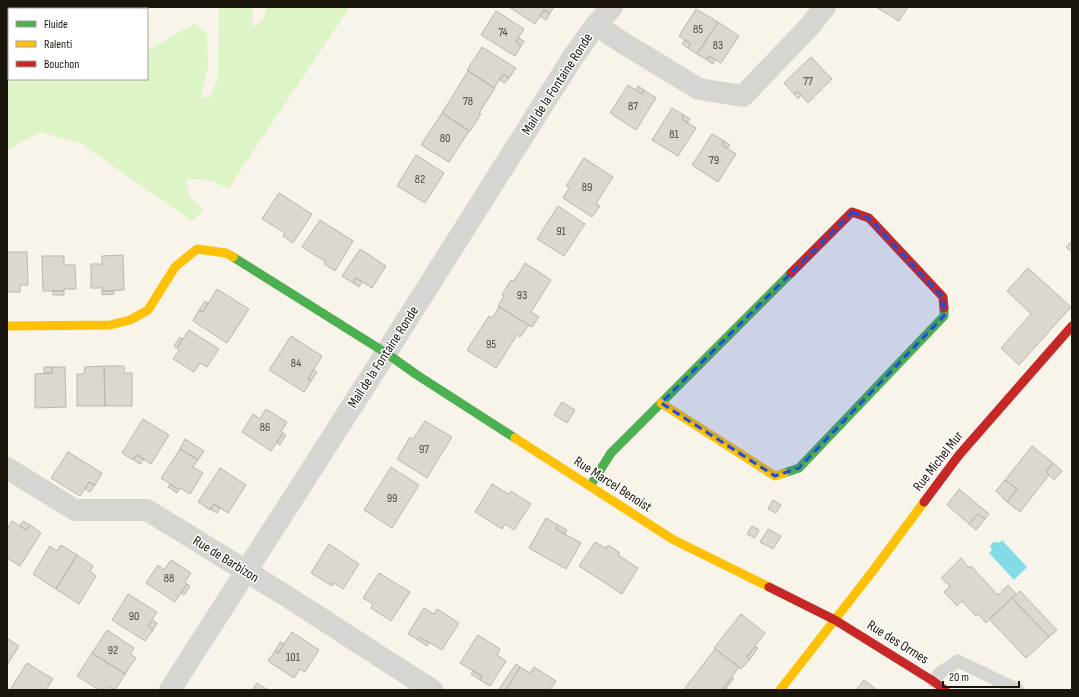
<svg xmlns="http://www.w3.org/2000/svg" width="1079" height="697" viewBox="0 0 1079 697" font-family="'Sofia Sans Condensed',sans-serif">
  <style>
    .green { fill: #dcf4c6 }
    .water { fill: #83dbe5 }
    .building { fill: #ddd8ce; stroke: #bbb6ac }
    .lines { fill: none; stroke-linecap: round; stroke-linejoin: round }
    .lane { stroke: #d7d5d2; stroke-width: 13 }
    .street { stroke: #d7d5d2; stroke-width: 22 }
    .fast { stroke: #4caf50; stroke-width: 9 }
    .slow { stroke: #ffc107; stroke-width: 9 }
    .jam { stroke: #c62828; stroke-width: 9 }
    .marked { fill: #1d4ed8; fill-opacity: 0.2; stroke: #1d4ed8; stroke-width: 3; stroke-dasharray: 8 5; stroke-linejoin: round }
    .labels { text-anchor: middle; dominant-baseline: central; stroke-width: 3; stroke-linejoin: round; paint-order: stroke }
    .number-label { font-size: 12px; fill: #4c463c }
    .street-label { font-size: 14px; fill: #1b160b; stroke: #fff }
  </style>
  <rect width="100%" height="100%" fill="#f9f4ea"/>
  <!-- green -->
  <path class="green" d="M 219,7 L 253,7 L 252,28 L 263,19 L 267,7 L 350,7 L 229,188 L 205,179 L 186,179 L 189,196 L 204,210 L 192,221 L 80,143 L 40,132 L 7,150 L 7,67 L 9,68 L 9,79 L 147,79 L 147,51 L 195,23 L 207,35 L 208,66 L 201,97 L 210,97 L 218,78 Z"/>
  <!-- water -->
  <path class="water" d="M 1002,540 L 1027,567 L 1014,580 L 989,553 L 992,550 L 990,546 L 993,542 L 996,542 L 999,543 Z"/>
  <!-- building -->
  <path class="building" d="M 509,7 L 554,7 L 550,13 L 544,10 L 535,24 Z
    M 876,7 L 908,7 L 899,21 Z
    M 696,9 L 718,22 L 697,54 L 688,48 L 691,44 L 679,36 Z
    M 544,10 L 550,13 L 546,20 L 540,16 Z
    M 496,11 L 524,29 L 516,42 L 521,46 L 515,56 L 481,35 Z
    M 718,22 L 739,36 L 721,63 L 709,56 L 707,60 L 697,54 Z
    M 518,38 L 524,41 L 521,46 L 516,42 Z
    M 685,40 L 691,44 L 688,48 L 682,44 Z
    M 482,47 L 516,68 L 509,78 L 503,74 L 494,88 L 467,70 Z
    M 709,56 L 715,60 L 713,64 L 707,60 Z
    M 811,57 L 832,79 L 808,103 L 797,91 L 794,94 L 784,83 Z
    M 468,71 L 495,88 L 479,113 L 481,114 L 470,131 L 442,113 Z
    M 503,74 L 509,78 L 505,83 L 500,80 Z
    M 628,85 L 642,94 L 644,90 L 656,98 L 636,130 L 610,113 Z
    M 638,86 L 644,90 L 642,94 L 636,90 Z
    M 797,91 L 801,95 L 798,99 L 794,94 Z
    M 672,108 L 684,115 L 682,119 L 696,128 L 678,156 L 652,140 Z
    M 442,113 L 469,131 L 449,162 L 421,145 Z
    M 684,115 L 690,119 L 687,123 L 682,119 Z
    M 712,134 L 724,141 L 722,145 L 736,154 L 718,182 L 692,165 Z
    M 724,141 L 730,145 L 728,148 L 722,145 Z
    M 416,155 L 444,173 L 425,203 L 397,186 Z
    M 584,158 L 613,177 L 596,204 L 600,206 L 592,217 L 563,198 L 569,188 L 566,186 Z
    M 279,193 L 312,214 L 293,243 L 283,236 L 285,233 L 262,219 Z
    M 558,206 L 585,224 L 564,256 L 537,239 Z
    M 320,220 L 353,241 L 335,271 L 324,264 L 326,262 L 302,247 Z
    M 1072,241 L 1072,252 L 1066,247 Z
    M 360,249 L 386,266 L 372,288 L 356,278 L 353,283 L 342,276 Z
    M 7,252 L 27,252 L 28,285 L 20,285 L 20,292 L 7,292 Z
    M 123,255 L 124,290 L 102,291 L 102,288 L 91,288 L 91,264 L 102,264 L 102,256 Z
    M 42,256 L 64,256 L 64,265 L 75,265 L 76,289 L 64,289 L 64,291 L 43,291 Z
    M 525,263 L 551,280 L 531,312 L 539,317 L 532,327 L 498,306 L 504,296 L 502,295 L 511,280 L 514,281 Z
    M 1028,268 L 1071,307 L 1019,365 L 1001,348 L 1031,314 L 1007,291 Z
    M 356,278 L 362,282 L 359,287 L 353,283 Z
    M 217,289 L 249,309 L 227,343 L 193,321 L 199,310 L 203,312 Z
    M 53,291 L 64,291 L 64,295 L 53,295 Z
    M 102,291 L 114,291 L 114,294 L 102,295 Z
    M 205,301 L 208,303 L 203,312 L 199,310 Z
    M 499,307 L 529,325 L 520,337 L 517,335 L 496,368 L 467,350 L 489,316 L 492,318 Z
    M 189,330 L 219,349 L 207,367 L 200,363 L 194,372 L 173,359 L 179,350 L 177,348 Z
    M 291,336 L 322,356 L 308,379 L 311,381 L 304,392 L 269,370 Z
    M 180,337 L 183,339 L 177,348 L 174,346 Z
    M 104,366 L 105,406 L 77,406 L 77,374 L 84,374 L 85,367 Z
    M 104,366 L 124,366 L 124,373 L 132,373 L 132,406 L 105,406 Z
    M 44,367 L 52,367 L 52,373 L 44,373 Z
    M 52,367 L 65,367 L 66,407 L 35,408 L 35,374 L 52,373 Z
    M 313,370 L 317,372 L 311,381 L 308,379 Z
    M 562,402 L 575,410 L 567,423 L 554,415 Z
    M 266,409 L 287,422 L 281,432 L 283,433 L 271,451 L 242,432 L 253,414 L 260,419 Z
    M 143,419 L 169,435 L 151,464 L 137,455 L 133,460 L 122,453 Z
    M 425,421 L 452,437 L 427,478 L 397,459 L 410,437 L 413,439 Z
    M 283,433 L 286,435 L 280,445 L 277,443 Z
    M 185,439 L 204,451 L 198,460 L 180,449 Z
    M 1032,446 L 1053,463 L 1046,472 L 1049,475 L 1020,512 L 1007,502 L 1017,489 L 1005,480 Z
    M 180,449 L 198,460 L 193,467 L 203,473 L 190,494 L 180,488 L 179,490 L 161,478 Z
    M 68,452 L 102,473 L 95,485 L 89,482 L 80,496 L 51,478 Z
    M 137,455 L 144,459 L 140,464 L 134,460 Z
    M 1053,463 L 1062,471 L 1054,480 L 1046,472 Z
    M 391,467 L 419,485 L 392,528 L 364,510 Z
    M 220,468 L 246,485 L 228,513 L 214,504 L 210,510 L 198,502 Z
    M 1005,480 L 1017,489 L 1007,502 L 996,491 Z
    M 89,482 L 95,485 L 90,492 L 85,489 Z
    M 170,484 L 179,490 L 177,493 L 168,487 Z
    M 492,484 L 508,494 L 511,491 L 531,504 L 514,530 L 505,524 L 502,529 L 475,512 Z
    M 959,489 L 989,514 L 985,519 L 978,514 L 969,524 L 947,505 Z
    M 773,500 L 781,505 L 776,513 L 768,509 Z
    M 214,504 L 220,508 L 217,513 L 210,509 Z
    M 978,514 L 985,519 L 976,530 L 969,524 Z
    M 546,518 L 558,525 L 556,529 L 581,543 L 566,569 L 529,548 Z
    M 12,521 L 26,530 L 30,525 L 41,533 L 20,566 L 7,558 L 7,529 Z
    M 23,521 L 30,525 L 26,530 L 20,526 Z
    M 558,525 L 567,530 L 565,534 L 556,529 Z
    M 752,526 L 759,530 L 755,538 L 747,534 Z
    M 768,529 L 781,536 L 773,549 L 760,542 Z
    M 595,542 L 606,548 L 608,545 L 620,553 L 618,555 L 638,568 L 622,594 L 579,566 Z
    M 329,544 L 359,564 L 343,589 L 334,583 L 332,586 L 311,573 Z
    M 61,545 L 77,555 L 56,589 L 33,574 L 50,546 L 57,551 Z
    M 77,555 L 93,566 L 90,571 L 96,576 L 79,604 L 56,589 Z
    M 961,558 L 969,568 L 971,566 L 998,595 L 1008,585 L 1016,594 L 986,623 L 978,614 L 976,616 L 962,601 L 957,606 L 944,592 L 950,586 L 941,578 Z
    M 171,560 L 191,573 L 185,582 L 187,584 L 175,602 L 146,583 L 158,565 L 164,570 Z
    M 379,573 L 410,592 L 391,621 L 371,608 L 373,604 L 363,598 Z
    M 187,584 L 190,586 L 184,595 L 181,593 Z
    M 1020,591 L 1057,630 L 1049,637 L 1012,598 Z
    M 128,594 L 157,612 L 148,626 L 153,630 L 145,641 L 112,620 Z
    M 1012,598 L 1049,637 L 1026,658 L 989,619 Z
    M 424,608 L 434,614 L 437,609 L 459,623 L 442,650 L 420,637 L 418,640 L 408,634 Z
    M 741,614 L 765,633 L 747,657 L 750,659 L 741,669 L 714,648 Z
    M 152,620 L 157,623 L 153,630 L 148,626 Z
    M 107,630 L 134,648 L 130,654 L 136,658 L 125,674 L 92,653 Z
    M 292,632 L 319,650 L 305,672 L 300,669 L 294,678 L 268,661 L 275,651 L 278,653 Z
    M 478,635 L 500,649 L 497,655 L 506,661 L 490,686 L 480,680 L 482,676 L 460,663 Z
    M 420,637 L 429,643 L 427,646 L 418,640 Z
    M 7,638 L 19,646 L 7,665 Z
    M 280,642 L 284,644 L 278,653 L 275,651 Z
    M 755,647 L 758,648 L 750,659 L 747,657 Z
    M 715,649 L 739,667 L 722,690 L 688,690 L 685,688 Z
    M 92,653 L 125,674 L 115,690 L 109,687 L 107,690 L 99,690 L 77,676 Z
    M 27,663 L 53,679 L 46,690 L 10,690 Z
    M 516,664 L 520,667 L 506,690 L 499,689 Z
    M 520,667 L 530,673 L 534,667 L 556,681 L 550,690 L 506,690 Z
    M 473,671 L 482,676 L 480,680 L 471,674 Z
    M 732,677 L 734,678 L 725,690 L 722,690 Z
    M 864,680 L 877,690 L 856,690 Z
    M 257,683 L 268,690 L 252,690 Z"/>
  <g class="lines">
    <!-- lane -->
    <path class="lane" d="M 933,681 L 940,673 L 958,661 L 1018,690"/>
    <!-- street -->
    <path class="street" d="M 596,25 L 628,46 L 699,89 L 743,96 L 808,28 L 825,7
      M 7,468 L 75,510 L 147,510 L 280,592 L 432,690
      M 170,690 L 379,364 L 573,57 L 596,25 L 612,7"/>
    <!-- fast -->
    <path class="fast" d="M 233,257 L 386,353 L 417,375 L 515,438
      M 784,473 L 799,468 L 944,316 L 944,308
      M 590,486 L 611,453 L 791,273"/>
    <!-- slow -->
    <path class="slow" d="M 7,326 L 110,325 L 130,320 L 148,310 L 175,267 L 197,249 L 226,253 L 233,257
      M 661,403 L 775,476 L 784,473
      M 515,438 L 672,539 L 769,587
      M 780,690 L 872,572 L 924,502"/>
    <!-- jam -->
    <path class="jam" d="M 791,273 L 852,212 L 869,218 L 943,297 L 944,308
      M 924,502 L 959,455 L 1072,326
      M 769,587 L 835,620 L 933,681 L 945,690"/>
  </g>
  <!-- marked area -->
  <path class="marked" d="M 852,212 L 869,218 L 943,297 L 944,316 L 799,468 L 775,476 L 661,403 Z"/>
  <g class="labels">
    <!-- number labels -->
    <g class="number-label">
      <text x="698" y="29">85</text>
      <text x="503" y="32">74</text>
      <text x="718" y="45">83</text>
      <text x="808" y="81">77</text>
      <text x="468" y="101">78</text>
      <text x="633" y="106">87</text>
      <text x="674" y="134">81</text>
      <text x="445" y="138">80</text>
      <text x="714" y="160">79</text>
      <text x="420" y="179">82</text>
      <text x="587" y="187">89</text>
      <text x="561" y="231">91</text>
      <text x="522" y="295">93</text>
      <text x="491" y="344">95</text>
      <text x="296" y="363">84</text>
      <text x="265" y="427">86</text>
      <text x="424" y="449">97</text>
      <text x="392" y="498">99</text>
      <text x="169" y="578">88</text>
      <text x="134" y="616">90</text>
      <text x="113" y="650">92</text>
      <text x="293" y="657">101</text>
    </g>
    <!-- street labels -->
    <g class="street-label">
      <text transform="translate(557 84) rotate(-57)">Mail de la Fontaine Ronde</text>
      <text transform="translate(383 357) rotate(-57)">Mail de la Fontaine Ronde</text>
      <text transform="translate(938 461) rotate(-52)">Rue Michel Mur</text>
      <text transform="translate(613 484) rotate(33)">Rue Marcel Benoist</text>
      <text transform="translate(226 559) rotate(32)">Rue de Barbizon</text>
      <text transform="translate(898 642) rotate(32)">Rue des Ormes</text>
    </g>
  </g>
  <!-- border -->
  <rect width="1079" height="697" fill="none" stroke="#1b160b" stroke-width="16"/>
  <!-- legend -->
  <rect x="8" y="8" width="140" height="72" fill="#ffffff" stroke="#a4a29d"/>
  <rect x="16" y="21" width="20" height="6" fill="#4caf50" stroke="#a4a29d"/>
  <text x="44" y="28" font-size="12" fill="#1b160b">Fluide</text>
  <rect x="16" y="41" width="20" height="6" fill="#ffc107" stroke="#a4a29d"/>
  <text x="44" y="48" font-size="12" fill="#1b160b">Ralenti</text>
  <rect x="16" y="61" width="20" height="6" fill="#c62828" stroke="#a4a29d"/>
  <text x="44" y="68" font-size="12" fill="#1b160b">Bouchon</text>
  <!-- scale -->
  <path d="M943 681v6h76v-6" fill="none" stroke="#1b160b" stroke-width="2"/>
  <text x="949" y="681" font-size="12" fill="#1b160b" stroke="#ffffff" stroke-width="3" paint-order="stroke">20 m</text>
</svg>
